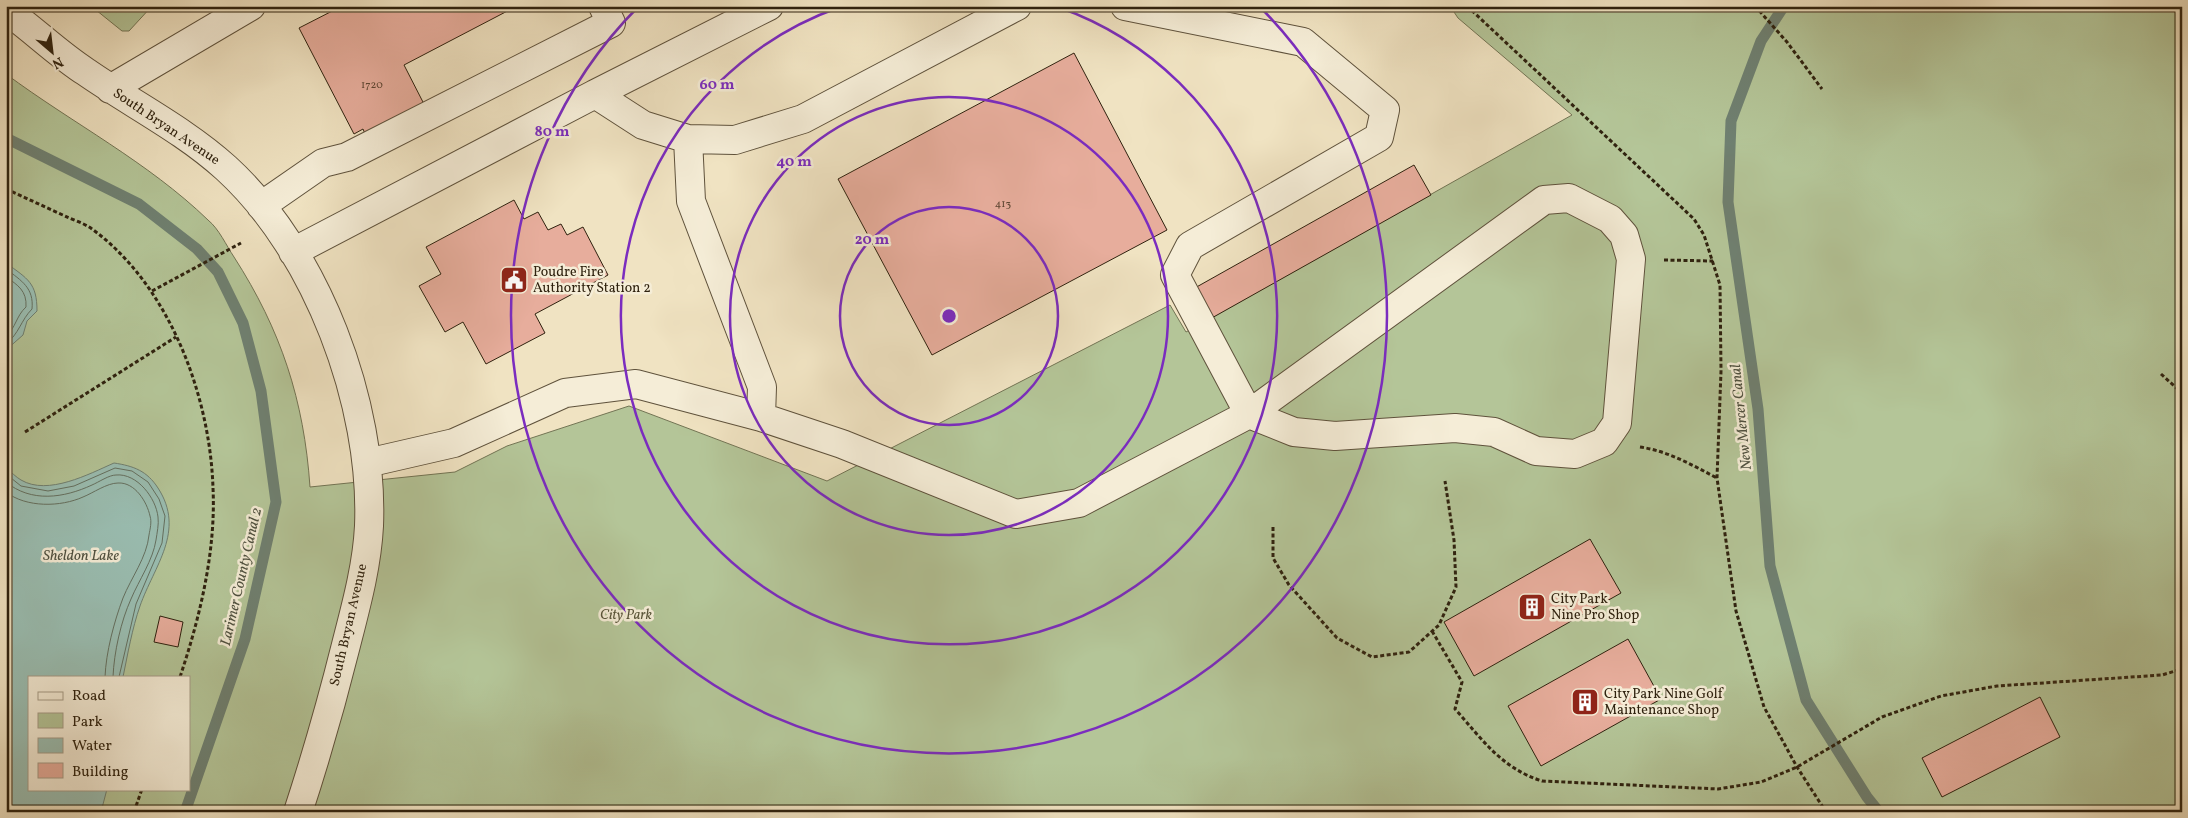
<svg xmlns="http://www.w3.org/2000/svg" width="2188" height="818" viewBox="0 0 2188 818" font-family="Vollkorn,serif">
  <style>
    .green { fill: #b4c598; stroke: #727454; fill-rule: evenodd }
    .water { fill: #9abeb2; stroke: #6f8071 }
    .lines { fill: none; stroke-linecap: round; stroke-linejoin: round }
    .shore { stroke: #647060; stroke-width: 1 }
    .stream { stroke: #6f8071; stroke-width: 11 }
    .building { fill: #e7ad9c; stroke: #2f220f }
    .minor-casing { stroke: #5f523c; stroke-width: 30 }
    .path { stroke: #2f220f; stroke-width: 3; stroke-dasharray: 4 2.5; stroke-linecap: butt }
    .minor { stroke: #f5edd7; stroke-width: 28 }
    .ring { fill: none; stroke: #7b2cbf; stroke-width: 2.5 }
    .labels { text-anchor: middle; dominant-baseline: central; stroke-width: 5; stroke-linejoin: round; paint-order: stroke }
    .number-label { font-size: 11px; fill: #5d4532 }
    .street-label { font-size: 14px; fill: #2f220f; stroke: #f5edd7 }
    .poi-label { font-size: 14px; fill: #2f220f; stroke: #f5edd7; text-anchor: start }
    .park-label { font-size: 14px; font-style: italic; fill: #575338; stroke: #f5edd7 }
    .water-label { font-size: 15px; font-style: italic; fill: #4f5140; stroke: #f5edd7 }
    .centre { fill: #7b2cbf; stroke: #f5edd7; stroke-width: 2.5 }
    .ring-label { font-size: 15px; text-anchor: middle; font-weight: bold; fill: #7b2cbf; stroke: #f5edd7; stroke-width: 5; stroke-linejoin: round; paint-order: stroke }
  </style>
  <rect width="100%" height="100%" fill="#f0e3c2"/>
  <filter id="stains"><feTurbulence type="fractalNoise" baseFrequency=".004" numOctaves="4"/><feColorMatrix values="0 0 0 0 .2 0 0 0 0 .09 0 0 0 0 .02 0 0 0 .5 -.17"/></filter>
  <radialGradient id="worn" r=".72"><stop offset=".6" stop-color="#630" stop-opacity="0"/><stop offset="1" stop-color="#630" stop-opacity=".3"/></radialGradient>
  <!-- green -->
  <path class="green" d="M 91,6 L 152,6 L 129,31 L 122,31 Z
    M 1450,6 L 2182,6 L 2182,812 L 6,812 L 6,74 C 72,123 148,162 208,220 C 219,229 226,245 234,257 C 281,330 304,400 310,487 L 455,472 L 507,446 L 629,406 L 827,481 L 1170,305 L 1186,332 L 1572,115 L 1458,18 ZM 29,677 L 189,677 L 189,789 L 29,789 Z"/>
  <!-- water -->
  <path class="water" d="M 6,263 C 28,279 37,283 37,311 L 27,321 L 23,335 L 6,350 Z
    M 114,463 C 134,466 147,471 158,488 C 186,531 154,566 140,606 C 132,629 128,653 123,677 L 29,677 L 29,789 L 107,789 L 101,812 L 6,812 L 6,468 C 11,472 16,477 21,480 C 48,496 89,474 114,463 Z"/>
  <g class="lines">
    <!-- shore -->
    <path class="shore" d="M 6,269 C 22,281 34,288 32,309 C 21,320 19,334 6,344
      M 6,277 C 18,285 27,291 26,307 C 16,316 16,328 6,336
      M 6,474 L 21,486 L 48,491 L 74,486 L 115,468 L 132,471 L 148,482 L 159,499 L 165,516 L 162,543 L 136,604 L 119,677
      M 6,482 C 31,503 64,498 92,485 C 99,482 109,475 116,475 C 137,473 156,498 158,517 C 159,524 157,533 156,540 C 153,560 139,580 131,599 C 121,621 114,652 113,677
      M 6,492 C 26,508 61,507 83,497 C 93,493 107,483 118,483 C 135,482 147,502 150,516 C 152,522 150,529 149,535 C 147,557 131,578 123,598 C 114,622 106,652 105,677"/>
    <!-- stream -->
    <path class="stream" d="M 1784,6 L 1761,41 L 1731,121 L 1728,202 L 1758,409 L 1770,566 L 1806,700 L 1867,797 L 1879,812
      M 6,138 L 139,204 L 197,249 L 218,272 L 243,323 L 261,391 L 276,502 L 245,639 L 185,812"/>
  </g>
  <!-- building -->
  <path class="building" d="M 342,6 L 355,6 L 357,10 L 364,6 L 517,6 L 404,65 L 425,106 L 366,136 L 363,129 L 354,134 L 299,28 Z
    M 1074,53 L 1167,230 L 932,355 L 838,179 Z
    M 1414,165 L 1431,195 L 1210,319 L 1193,289 Z
    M 514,200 L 524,219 L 538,212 L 548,230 L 561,224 L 567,235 L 583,227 L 608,275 L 535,314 L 545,333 L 486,364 L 463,322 L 445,332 L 419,286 L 441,274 L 426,247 Z
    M 1590,539 L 1621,593 L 1474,676 L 1444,622 Z
    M 160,616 L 183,622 L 178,647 L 154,642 Z
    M 1628,639 L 1661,699 L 1541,766 L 1508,706 Z
    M 2040,697 L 2060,737 L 1942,797 L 1922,758 Z"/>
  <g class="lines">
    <!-- minor casing -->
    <g class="minor-casing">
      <path id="minor" d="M 6,10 C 34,30 58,54 86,72 C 132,104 184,130 226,168 C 317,251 374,404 369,526 C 367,566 356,606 346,645 C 332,701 316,757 298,812
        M 110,89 L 251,6
        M 595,94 L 769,6
        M 688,139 L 735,140 L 803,119 L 1017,6
        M 261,206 L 323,163 L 347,157 L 611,23 L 603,6
        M 293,252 L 595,94 L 643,125 L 688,139 L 691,201 L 762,387 L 761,417
        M 367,463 L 454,443 L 565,393 L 636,384 L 761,417 L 842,444 L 1016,514 L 1079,503 L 1249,414 L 1294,432 L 1335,436 L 1455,428 L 1494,432 L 1536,451 L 1575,454 L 1604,442 L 1617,423 L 1631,259 L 1624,235 L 1610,219 L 1569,198 L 1544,200 L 1249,414 L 1175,275 L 1190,246 L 1379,137 L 1385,110 L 1303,42 L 1125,6"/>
    </g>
    <!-- path -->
    <path class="path" d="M 1467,6 L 1694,219 L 1704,235 L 1720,285 L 1721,371 L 1717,478 L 1736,611 L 1764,707 L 1797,767 L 1826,812
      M 1755,6 L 1787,42 L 1822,89
      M 6,189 C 26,198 45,207 65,216 C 73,220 84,223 92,229 C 169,285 210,395 213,488 C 216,551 200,617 180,677
      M 1664,260 L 1713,261
      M 152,291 L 241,243
      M 2161,374 L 2182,393
      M 25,432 L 176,337
      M 1640,447 C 1668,451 1692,465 1717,478
      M 1273,527 L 1273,558 L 1289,585 L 1337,638 L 1372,657 L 1409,652 L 1439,625 L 1456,587 L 1454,540 L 1445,481
      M 1432,631 L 1462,682 L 1455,709 C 1482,739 1501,768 1542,781 L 1718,789 L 1761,782 L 1797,767 L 1882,717 L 1941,696 L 1997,686 L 2162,675 L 2182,669
      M 134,812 L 142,789"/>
    <!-- minor -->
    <use href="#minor" class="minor"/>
  </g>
  <!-- distance rings -->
  <g class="ring">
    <circle cx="949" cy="316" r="109"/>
    <circle cx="949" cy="316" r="219"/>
    <path d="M1058 7A328 328 0 1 1 840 7"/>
    <path d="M1259 6A438 438 0 1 1 639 6"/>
  </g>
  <!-- icons -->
  <defs>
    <g id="civic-square" transform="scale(1.4375)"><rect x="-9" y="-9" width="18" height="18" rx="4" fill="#8f2418" stroke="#f5edd7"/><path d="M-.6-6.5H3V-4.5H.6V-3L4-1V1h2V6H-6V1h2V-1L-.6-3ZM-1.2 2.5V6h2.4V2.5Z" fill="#fff"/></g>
    <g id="building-square" transform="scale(1.4375)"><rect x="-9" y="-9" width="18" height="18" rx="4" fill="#8f2418" stroke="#f5edd7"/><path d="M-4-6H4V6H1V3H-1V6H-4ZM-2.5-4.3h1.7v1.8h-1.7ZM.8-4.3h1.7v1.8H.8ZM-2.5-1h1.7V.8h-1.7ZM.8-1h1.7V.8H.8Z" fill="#fff"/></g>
  </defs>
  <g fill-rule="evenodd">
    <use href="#civic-square" x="514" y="280"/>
    <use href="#building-square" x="1532" y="607"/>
    <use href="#building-square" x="1585" y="702"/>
  </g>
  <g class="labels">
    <!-- number labels -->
    <g class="number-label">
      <text x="372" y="85">1720</text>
      <text x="1003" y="204">413</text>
    </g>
    <!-- street labels -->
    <g class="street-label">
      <text transform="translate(166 127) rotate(34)">South Bryan Avenue</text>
      <text transform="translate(349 625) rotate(-77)">South Bryan Avenue</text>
    </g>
    <!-- poi labels -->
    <g class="poi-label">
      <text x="533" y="272">Poudre Fire<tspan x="533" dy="16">Authority Station 2</tspan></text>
      <text x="1551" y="599">City Park<tspan x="1551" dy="16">Nine Pro Shop</tspan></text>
      <text x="1604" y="694">City Park Nine Golf<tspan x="1604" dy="16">Maintenance Shop</tspan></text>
    </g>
    <!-- park labels -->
    <g class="park-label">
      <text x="626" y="615">City Park</text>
    </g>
    <!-- water labels -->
    <g class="water-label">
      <text transform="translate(1742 417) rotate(-96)">New Mercer Canal</text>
      <text x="81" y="556">Sheldon Lake</text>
      <text transform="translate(242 577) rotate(-77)">Larimer County Canal 2</text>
    </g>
  </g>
  <circle cx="949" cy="316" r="8" class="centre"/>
  <g class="ring-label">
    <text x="717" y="89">60 m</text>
    <text x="552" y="136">80 m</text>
    <text x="794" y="166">40 m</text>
    <text x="872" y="244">20 m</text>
  </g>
  <!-- margin -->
  <rect width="2188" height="818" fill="none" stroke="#f0e3c2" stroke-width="25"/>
  <rect x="8" y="8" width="2173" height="803" fill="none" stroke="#2f220f" stroke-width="2.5"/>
  <rect x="12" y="12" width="2163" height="793" fill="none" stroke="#2f220f"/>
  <!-- legend -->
  <rect x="28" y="676" width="162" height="115" fill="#f5edd7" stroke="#a69c87"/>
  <rect x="38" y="692" width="25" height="8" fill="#f5edd7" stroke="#a69c87"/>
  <text x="72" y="700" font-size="15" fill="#2f220f">Road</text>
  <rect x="38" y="713" width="25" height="15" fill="#b4c598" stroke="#a69c87"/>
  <text x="72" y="726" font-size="15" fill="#2f220f">Park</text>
  <rect x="38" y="738" width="25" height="15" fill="#9abeb2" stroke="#a69c87"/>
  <text x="72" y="750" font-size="15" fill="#2f220f">Water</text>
  <rect x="38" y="763" width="25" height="15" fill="#e7ad9c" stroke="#a69c87"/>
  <text x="72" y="776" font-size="15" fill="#2f220f">Building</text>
  <!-- north arrow -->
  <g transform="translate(52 52) rotate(152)" stroke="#f5edd7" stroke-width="4" paint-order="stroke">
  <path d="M0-4L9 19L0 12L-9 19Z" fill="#2f220f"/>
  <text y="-8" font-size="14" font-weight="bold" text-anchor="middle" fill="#2f220f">N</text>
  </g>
  <rect width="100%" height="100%" filter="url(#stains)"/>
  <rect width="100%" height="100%" fill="url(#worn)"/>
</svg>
